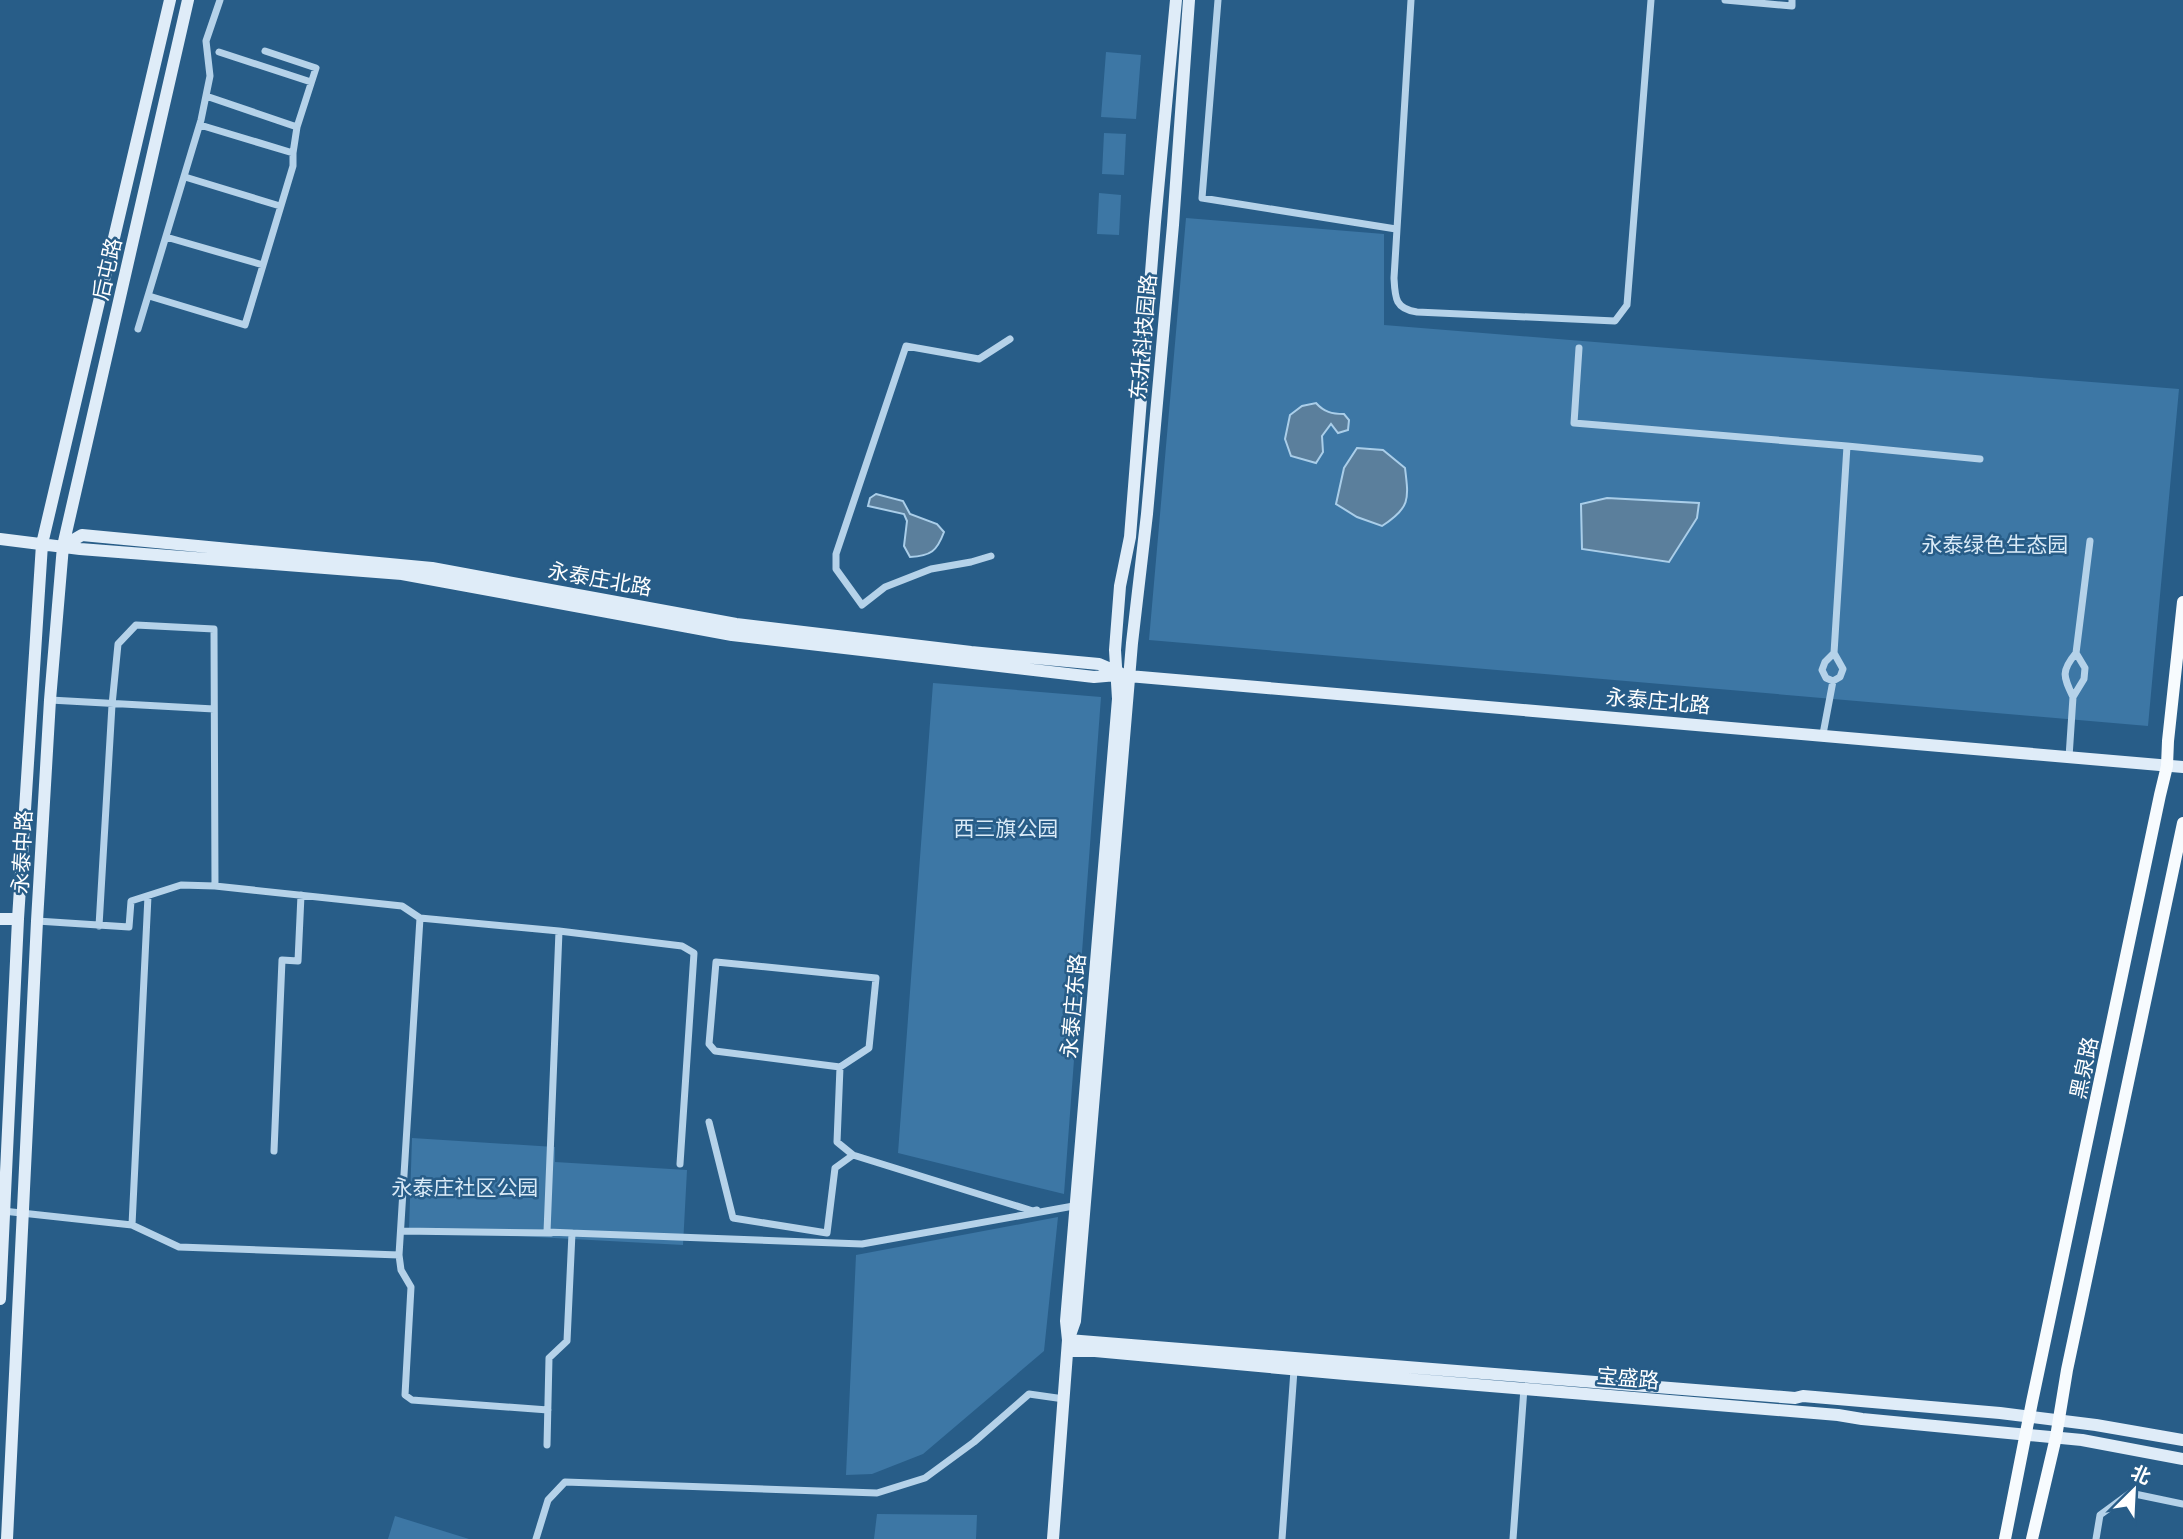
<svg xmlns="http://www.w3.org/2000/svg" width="2183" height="1539" viewBox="0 0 2183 1539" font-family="'PT Sans Narrow','Noto Sans SC',sans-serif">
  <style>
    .green { fill: #3d77a5 }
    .water { fill: #5b7f9c; stroke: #aacee9; stroke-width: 2 }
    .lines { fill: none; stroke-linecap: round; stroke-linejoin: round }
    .street { stroke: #b5d2e9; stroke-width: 7 }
    .secondary { stroke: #dfecf8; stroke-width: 12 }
    .primary { stroke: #f7fbfe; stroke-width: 12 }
    .labels { text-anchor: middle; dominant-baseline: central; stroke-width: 5; stroke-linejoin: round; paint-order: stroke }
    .street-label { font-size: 21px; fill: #fff; stroke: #285d88 }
    .park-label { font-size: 21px; fill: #d9eaf7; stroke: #285d88 }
  </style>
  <rect width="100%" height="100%" fill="#285d88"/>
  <!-- green -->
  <path class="green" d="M 1106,52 L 1141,55 L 1136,119 L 1101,117 Z
    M 1104,133 L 1126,134 L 1124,175 L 1102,174 Z
    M 1099,193 L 1121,195 L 1119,235 L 1097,234 Z
    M 1186,218 L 1384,234 L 1384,325 L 2179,389 L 2148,726 L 1149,640 Z
    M 933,683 L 1101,697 L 1064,1194 L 898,1153 Z
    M 412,1138 L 555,1147 L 555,1162 L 687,1170 L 683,1245 L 409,1230 Z
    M 1058,1217 L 1044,1351 L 923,1454 L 872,1474 L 846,1475 L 856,1255 Z
    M 877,1514 L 977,1515 L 976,1539 L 874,1539 Z
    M 395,1516 L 469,1539 L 388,1539 Z"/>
  <!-- water -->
  <path class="water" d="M 1316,403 C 1324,412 1332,414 1344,414 L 1349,420 L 1348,430 L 1338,433 L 1331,424 L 1322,436 L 1323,452 L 1316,463 L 1291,456 L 1285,439 L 1290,415 L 1302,406 Z
    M 1357,448 L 1383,450 L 1405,468 C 1409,500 1410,508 1382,526 L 1357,517 L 1336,504 L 1344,468 Z
    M 876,494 L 903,501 L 910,514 L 937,524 L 944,532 C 937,551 931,556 910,557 L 904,546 L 907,521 L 904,514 L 868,506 L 870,498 Z
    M 1607,498 L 1699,503 L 1697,518 L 1669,562 L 1582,549 L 1581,504 Z"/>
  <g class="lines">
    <!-- street -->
    <path class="street" d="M 1218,0 L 1202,198 L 1396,229
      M 1411,0 L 1394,278 C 1395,298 1395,309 1417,312 L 1615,321 L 1627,305 L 1651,0
      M 1725,0 L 1792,6 L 1792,0
      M 265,51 L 316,68 L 297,127
      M 219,52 L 311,82
      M 200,125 L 293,153
      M 185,177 L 280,206
      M 166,237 L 263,265
      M 149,296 L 245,325 L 293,166 L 293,153 L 297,127 L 206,96
      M 138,329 L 201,120 L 210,76 L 206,41 L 220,0
      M 1579,348 L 1574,423 L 1847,446
      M 991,556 L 971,562 L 931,569 L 885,587 L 862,605 L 836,569 L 836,554 L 906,346 L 979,359 L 1010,339
      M 1834,653 L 1847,446 L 1980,459
      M 1834,653 L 1843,669 L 1840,677 L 1833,681 L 1826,678 L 1822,670 L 1825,662 Z
      M 2076,653 L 2090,541
      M 50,700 L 214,709
      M 1823,734 L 1833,681
      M 2069,757 L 2073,697 L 2084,679 L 2085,668 L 2076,653 C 2061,671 2063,676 2073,697
      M 420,918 L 559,931 L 547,1232 L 572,1233 L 567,1341 L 549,1358 L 547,1445
      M 37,921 L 129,927 L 131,901 L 181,885 L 215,886 L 402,906 L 420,918 L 399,1255 L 401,1270 L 411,1287 L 405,1395 L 412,1400 L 548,1410
      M 99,926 L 112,705 L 118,644 L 136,625 L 214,629 L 215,886
      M 559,931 L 682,946 L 694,953 L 680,1164
      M 840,1067 L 869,1048 L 876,978 L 716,962 L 709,1044 L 715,1051 L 840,1067 L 837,1142 L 853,1155
      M 709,1122 L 733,1218 L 827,1233 L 835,1168 L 853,1155 L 1033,1211 L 1037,1210
      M 274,1151 L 282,960 L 298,961 L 301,895
      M 3,1211 L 132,1225 L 179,1247 L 399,1255
      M 132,1225 L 148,896
      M 401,1231 L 551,1233
      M 570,1233 L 862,1244 L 1079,1205
      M 536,1539 L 548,1500 L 565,1482 L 877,1493 L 925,1478 L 974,1442 L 1029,1394 L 1064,1399
      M 1282,1539 L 1294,1370
      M 1513,1539 L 1524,1388
      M 2096,1539 L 2100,1515 L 2130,1493 L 2183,1504"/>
    <!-- secondary -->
    <path class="secondary" d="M 0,539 L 80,549 L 402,574 L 732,635 L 1094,677 L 1117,675 L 2183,767
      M 63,546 L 82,535 L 432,568 L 736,624 L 971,652 L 1099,664 L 1120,673
      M 0,919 L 18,919
      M 0,1299 L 18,919 L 42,544 L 170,0
      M 1069,1338 L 1075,1321 L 1132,643 L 1147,514 L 1173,225 L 1189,0
      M 1068,1340 L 1795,1398 L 1803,1396 L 2000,1413 L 2096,1425 L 2183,1440
      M 1068,1351 L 1095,1351 L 1345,1374 L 1838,1415 L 1862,1419 L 2082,1440 L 2183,1459
      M 7,1539 L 37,921 L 50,700 L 63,546 L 188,0
      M 1053,1539 L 1068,1340 L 1066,1321 L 1118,699 L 1115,650 L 1120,586 L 1130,537 L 1155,222 L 1176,0"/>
    <!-- primary -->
    <path class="primary" d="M 2005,1539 L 2032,1402 L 2160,795 L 2167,766 L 2168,741 L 2183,602
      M 2032,1539 L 2056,1437 L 2067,1370 L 2183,823"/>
  </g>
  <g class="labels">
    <!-- street labels -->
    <g class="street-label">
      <text transform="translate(107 269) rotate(-77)">后屯路</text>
      <text transform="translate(1143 337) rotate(-85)">东升科技园路</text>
      <text transform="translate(600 579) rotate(10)">永泰庄北路</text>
      <text transform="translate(1658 701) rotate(5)">永泰庄北路</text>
      <text transform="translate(22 852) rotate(-87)">永泰中路</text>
      <text transform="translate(1073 1006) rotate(-85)">永泰庄东路</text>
      <text transform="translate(2084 1068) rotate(-78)">黑泉路</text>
      <text transform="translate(1628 1378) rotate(5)">宝盛路</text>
    </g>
    <!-- park labels -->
    <g class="park-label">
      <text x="1995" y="544">永泰绿色生态园</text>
      <text x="1006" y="828">西三旗公园</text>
      <text x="465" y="1187">永泰庄社区公园</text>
    </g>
  </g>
  <!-- north arrow -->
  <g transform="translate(2134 1490) rotate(24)" stroke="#285d88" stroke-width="5" paint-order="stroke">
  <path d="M0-5L12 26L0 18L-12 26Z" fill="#ffffff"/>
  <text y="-10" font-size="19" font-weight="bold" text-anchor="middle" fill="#ffffff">北</text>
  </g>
</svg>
